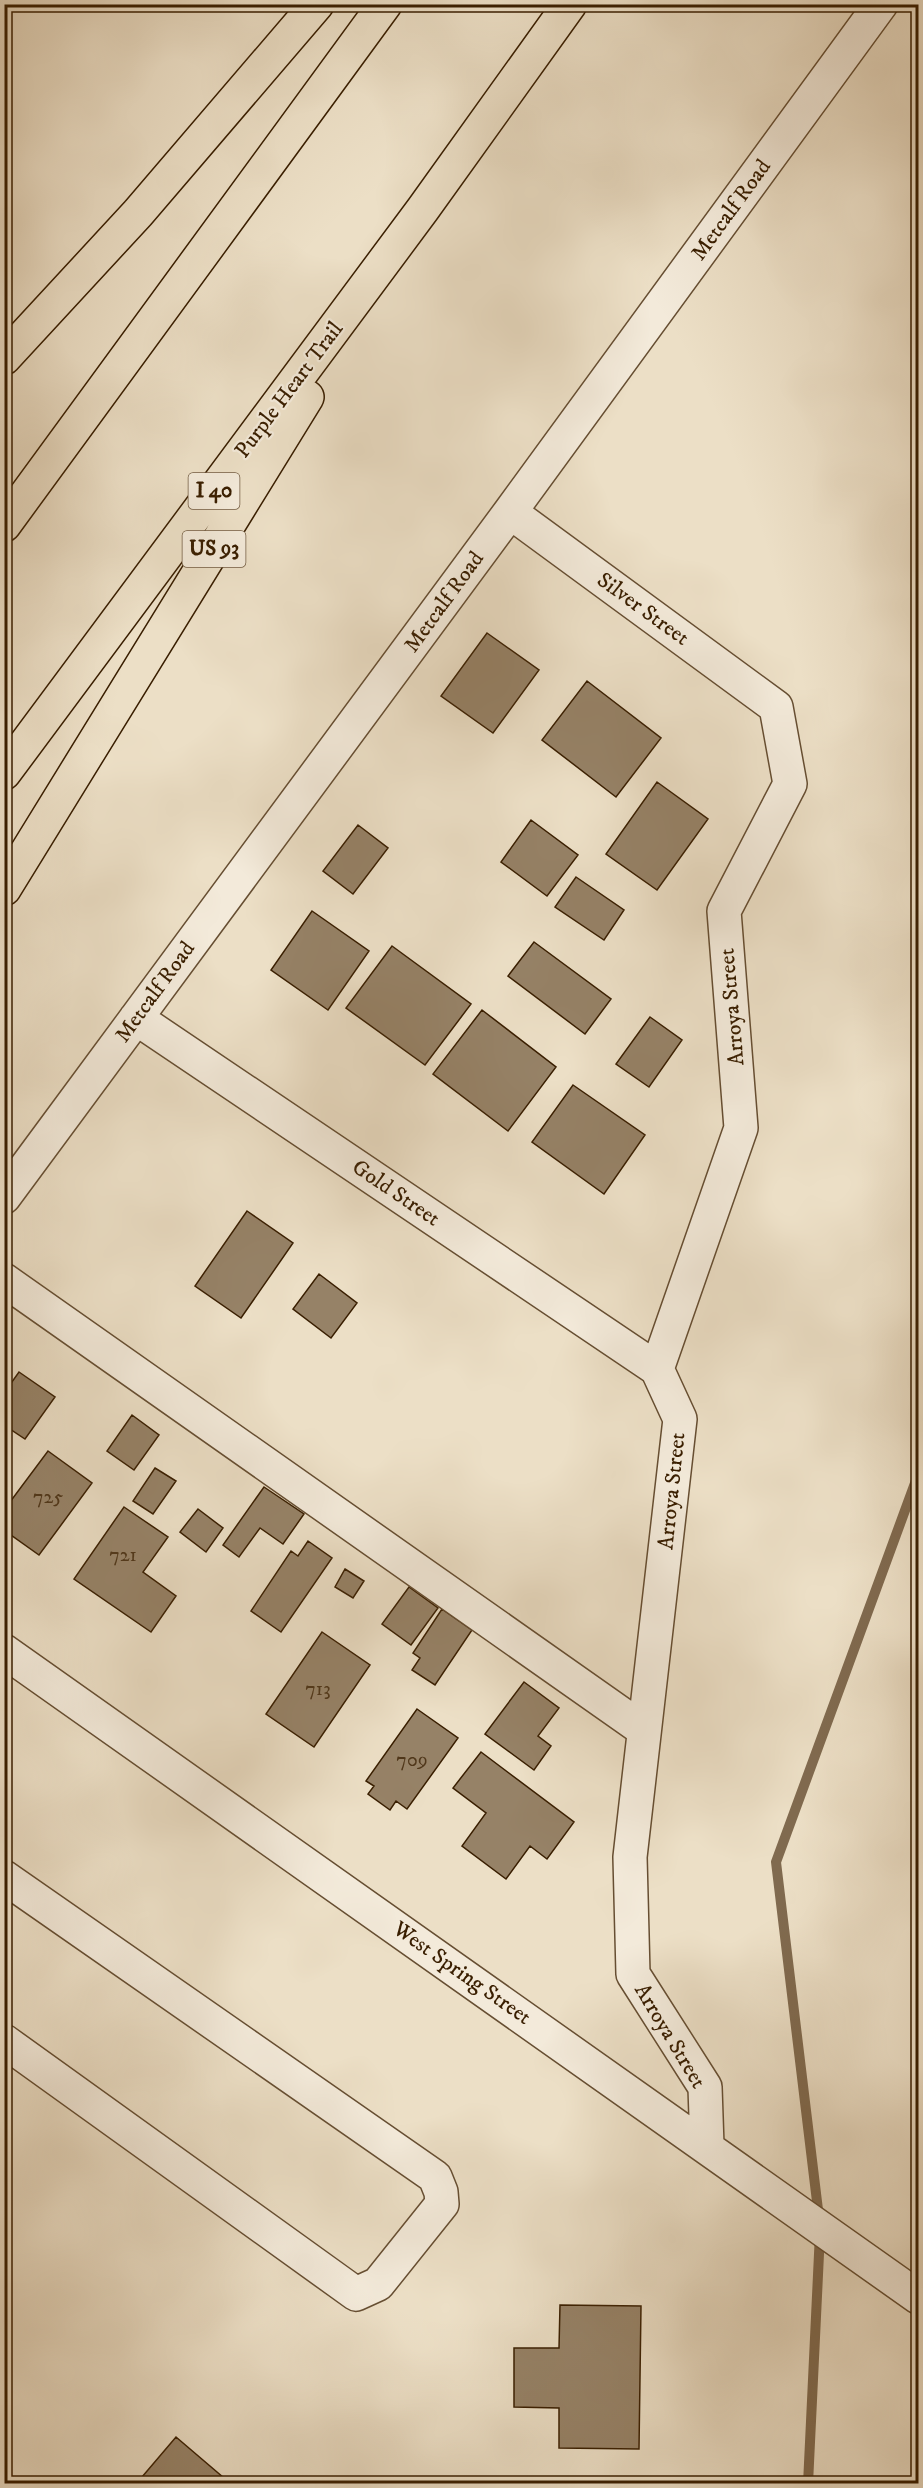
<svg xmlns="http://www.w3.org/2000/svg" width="923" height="2488" viewBox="0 0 923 2488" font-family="'IM FELL DW Pica',serif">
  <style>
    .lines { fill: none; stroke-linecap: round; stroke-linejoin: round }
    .stream { stroke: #806a4f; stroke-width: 10 }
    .building { fill: #968267; stroke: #391e00; stroke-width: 1.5 }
    .minor-casing { stroke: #664e32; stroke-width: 36 }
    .highway-casing { stroke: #391e00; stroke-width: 36 }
    .minor { stroke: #f3eada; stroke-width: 33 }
    .highway { stroke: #ecdfc6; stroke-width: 33 }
    .labels { text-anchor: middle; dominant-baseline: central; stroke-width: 4.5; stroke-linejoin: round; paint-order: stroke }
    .number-label { font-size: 20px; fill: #50371a }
    .shield { fill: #f3eada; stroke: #715b41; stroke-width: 1.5 }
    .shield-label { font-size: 21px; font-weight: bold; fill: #391e00 }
    .street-label { font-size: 22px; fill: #391e00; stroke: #f3eada }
  </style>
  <rect width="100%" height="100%" fill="#ecdfc6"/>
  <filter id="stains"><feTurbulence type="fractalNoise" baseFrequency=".00333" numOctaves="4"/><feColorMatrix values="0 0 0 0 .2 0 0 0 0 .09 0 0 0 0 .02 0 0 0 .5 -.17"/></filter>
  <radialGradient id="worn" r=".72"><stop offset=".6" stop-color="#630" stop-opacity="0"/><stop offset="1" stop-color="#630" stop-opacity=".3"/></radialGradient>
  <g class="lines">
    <!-- stream -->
    <path class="stream" d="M 819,2218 L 776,1862 L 918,1475
      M 808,2484 L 820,2233"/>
  </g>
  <!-- building -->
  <path class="building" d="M 487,633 L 539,670 L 493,733 L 441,696 Z
    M 587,681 L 661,738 L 616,797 L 542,740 Z
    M 657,782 L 708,819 L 657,890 L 606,854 Z
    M 531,820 L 578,855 L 547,896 L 501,862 Z
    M 358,825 L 388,848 L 353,894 L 323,871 Z
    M 576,877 L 624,910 L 604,940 L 555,907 Z
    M 312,911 L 369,951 L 328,1010 L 271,970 Z
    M 534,942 L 611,999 L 585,1034 L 508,976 Z
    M 392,946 L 471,1004 L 425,1065 L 346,1008 Z
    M 482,1010 L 556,1067 L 508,1131 L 433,1074 Z
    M 650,1017 L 682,1040 L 649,1087 L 616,1064 Z
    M 573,1085 L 645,1135 L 604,1194 L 532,1142 Z
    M 247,1211 L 293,1243 L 241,1318 L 195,1286 Z
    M 319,1274 L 357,1303 L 331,1338 L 293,1309 Z
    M 19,1372 L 55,1397 L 25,1439 L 4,1425 L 4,1393 Z
    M 132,1415 L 159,1435 L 134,1470 L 107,1451 Z
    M 48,1451 L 92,1483 L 39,1555 L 4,1530 L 4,1510 Z
    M 155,1468 L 176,1481 L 153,1514 L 133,1501 Z
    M 264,1487 L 304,1514 L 283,1544 L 260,1528 L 239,1557 L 223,1545 Z
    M 124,1507 L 168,1537 L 143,1572 L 176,1596 L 151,1632 L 74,1579 Z
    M 198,1509 L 223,1528 L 206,1552 L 180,1532 Z
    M 308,1541 L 332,1558 L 281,1632 L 251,1611 L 291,1551 L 298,1556 Z
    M 345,1569 L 364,1581 L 353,1598 L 335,1587 Z
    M 409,1587 L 438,1608 L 411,1645 L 382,1624 Z
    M 442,1609 L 472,1630 L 435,1685 L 412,1670 L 420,1658 L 413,1653 Z
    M 322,1632 L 370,1665 L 314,1747 L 266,1714 Z
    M 524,1682 L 559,1708 L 538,1736 L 551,1746 L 534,1770 L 485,1734 Z
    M 417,1709 L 458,1738 L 407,1809 L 396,1801 L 390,1810 L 368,1794 L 374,1786 L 366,1781 Z
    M 481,1752 L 574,1822 L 547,1859 L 530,1846 L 506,1879 L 462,1846 L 486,1813 L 453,1788 Z
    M 560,2305 L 641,2306 L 639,2449 L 559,2448 L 559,2408 L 514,2407 L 514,2348 L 559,2348 Z
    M 176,2437 L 231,2484 L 136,2484 Z"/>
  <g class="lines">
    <!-- minor casing -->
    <g class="minor-casing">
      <path id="minor" d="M 510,512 L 776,707 L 790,784 L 724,911 L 741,1128 L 657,1369 L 680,1419 L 630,1857 L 633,1974 L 705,2087 L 707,2146
        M 136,1018 L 657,1369
        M 4,1197 L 510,512 L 881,4
        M 4,1280 L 644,1730
        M 4,1651 L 918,2297
        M 4,1877 L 435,2177 L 441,2192 L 442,2204 L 378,2284 L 356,2294 L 4,2041"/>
    </g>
    <!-- highway casing -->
    <g class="highway-casing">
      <path id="highway" d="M 4,358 L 138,213 L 317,4
        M 4,525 L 385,4
        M 4,773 L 423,209 L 570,4
        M 4,889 L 307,397"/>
    </g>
    <!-- minor -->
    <use href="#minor" class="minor"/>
    <!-- highway -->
    <use href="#highway" class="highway"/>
  </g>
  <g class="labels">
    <!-- number labels -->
    <g class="number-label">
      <text x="48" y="1497">725</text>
      <text x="123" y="1555">721</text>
      <text x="318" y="1689">713</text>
      <text x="412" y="1760">709</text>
    </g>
    <!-- shield labels -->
    <g class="shield">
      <rect x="188.5" y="473" width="51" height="36" rx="4.5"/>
      <rect x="182.5" y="531" width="63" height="36" rx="4.5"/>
    </g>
    <g class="shield-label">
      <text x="214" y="491">I 40</text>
      <text x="214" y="549">US 93</text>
    </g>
    <!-- street labels -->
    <g class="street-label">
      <text transform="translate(731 210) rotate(-54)">Metcalf Road</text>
      <text transform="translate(289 390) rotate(-53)">Purple Heart Trail</text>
      <text transform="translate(444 602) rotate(-54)">Metcalf Road</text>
      <text transform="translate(643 609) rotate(36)">Silver Street</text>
      <text transform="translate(155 992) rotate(-54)">Metcalf Road</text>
      <text transform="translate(732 1007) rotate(-95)">Arroya Street</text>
      <text transform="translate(396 1193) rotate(34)">Gold Street</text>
      <text transform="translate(672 1491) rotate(-84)">Arroya Street</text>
      <text transform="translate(462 1973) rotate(35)">West Spring Street</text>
      <text transform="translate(670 2036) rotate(59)">Arroya Street</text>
    </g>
  </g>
  <!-- margin -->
  <rect width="923" height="2488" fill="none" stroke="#ecdfc6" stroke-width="24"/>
  <rect x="6" y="6" width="911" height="2476" fill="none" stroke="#391e00" stroke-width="3"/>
  <rect x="12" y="12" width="899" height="2464" fill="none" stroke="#391e00" stroke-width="1.5"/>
  <rect width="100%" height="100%" filter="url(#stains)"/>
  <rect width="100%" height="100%" fill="url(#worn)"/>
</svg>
